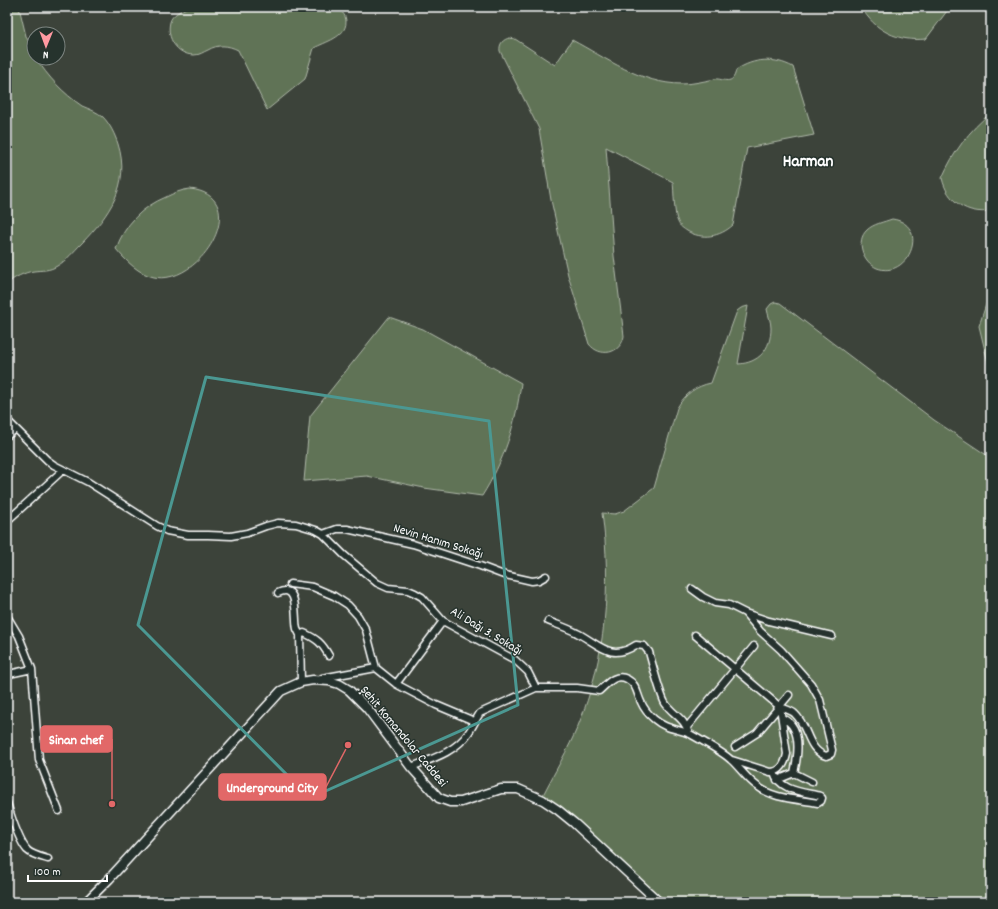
<svg xmlns="http://www.w3.org/2000/svg" width="998" height="909" viewBox="0 0 998 909" font-family="Dekko,sans-serif">
  <style>
    .green { fill: #607356; stroke: #b0b9aa }
    .lines { fill: none; stroke-linecap: round; stroke-linejoin: round }
    .street-casing { stroke: #fff; stroke-width: 9 }
    .secondary-casing { stroke: #fff; stroke-width: 11 }
    .street { stroke: #26332d; stroke-width: 6 }
    .secondary { stroke: #26332d; stroke-width: 8 }
    .marked { fill: none; stroke: #4b9892; stroke-width: 3; stroke-linejoin: round }
    .labels { text-anchor: middle; dominant-baseline: central; stroke-width: 3; stroke-linejoin: round; paint-order: stroke }
    .street-label { font-size: 13px; fill: #fff; stroke: #26332d }
    .district-label { font-size: 17px; font-weight: bold; fill: #fff; stroke: #26332d }
    .leader { fill: none; stroke: #e26868; stroke-width: 1.5 }
    .callout-dot { fill: #e26868; stroke: #26332d; stroke-width: 1.5 }
    .callout { fill: #e26868; stroke: #e26868; stroke-width: 1.5 }
    .callout-label { font-size: 14px; text-anchor: middle; font-weight: bold; fill: #fff }
  </style>
  <rect width="100%" height="100%" fill="#3c433a"/>
  <filter id="ink" filterUnits="userSpaceOnUse"><feTurbulence type="fractalNoise" baseFrequency=".025" numOctaves="2"/><feDisplacementMap in="SourceGraphic" scale="8" xChannelSelector="R" yChannelSelector="G"/><feConvolveMatrix kernelMatrix="1 2 1 2 8 2 1 2 1" color-interpolation-filters="sRGB"/></filter>
  <g filter="url(#ink)">
    <!-- green -->
    <path class="green" d="M 7,7 L 19,7 L 26,36 L 34,54 L 34,58 L 36,58 C 48,77 63,93 82,106 C 89,109 98,112 103,117 C 110,124 115,135 118,144 C 131,185 109,215 82,243 C 74,251 66,261 57,266 C 49,271 42,270 34,271 C 25,272 13,278 7,284 Z
      M 188,7 L 335,7 C 341,11 346,14 346,22 C 346,37 325,42 314,48 L 305,79 L 267,110 L 238,50 C 228,45 218,44 208,50 C 203,52 200,55 194,55 C 177,55 166,38 170,22 C 172,14 181,11 188,7 Z
      M 861,7 L 950,7 L 926,39 C 898,42 875,31 861,7 Z
      M 510,38 L 515,39 L 555,65 L 572,40 C 606,58 641,84 682,84 C 693,84 704,81 715,79 C 723,78 733,87 736,70 C 754,58 774,57 793,67 L 814,135 L 747,148 L 733,225 C 720,237 702,240 687,231 C 684,229 679,226 678,222 C 674,216 674,190 673,182 L 606,147 L 614,256 L 624,336 C 621,354 600,358 589,344 L 568,275 L 551,200 L 539,129 L 500,51 C 499,44 503,39 510,38 Z
      M 991,113 L 991,211 C 967,215 947,201 942,178 C 953,153 969,130 991,113 Z
      M 190,189 C 254,196 201,287 154,277 C 139,274 126,261 116,249 C 125,224 142,207 166,197 C 174,193 181,190 190,189 Z
      M 892,219 C 931,224 909,280 877,268 C 863,262 855,241 867,230 C 873,224 884,222 892,219 Z
      M 991,289 L 991,375 L 979,326 Z
      M 775,302 L 780,303 L 934,420 L 991,458 L 991,902 L 659,902 L 542,797 C 554,773 568,750 578,726 C 606,658 612,585 602,513 L 615,514 L 624,511 L 654,488 L 677,408 C 685,394 696,386 711,383 L 737,311 L 741,308 L 748,306 L 738,364 C 759,363 771,349 771,328 C 771,321 768,315 767,309 L 771,304 Z
      M 389,317 L 423,329 L 521,383 C 516,424 504,461 482,496 L 424,488 L 367,476 L 304,481 L 310,416 Z"/>
    <g class="lines">
      <!-- street casing -->
      <g class="street-casing">
        <path id="street" d="M 7,420 L 47,460 L 54,465 L 88,482 L 157,526 L 167,531 L 188,535 L 208,535 L 231,536 L 247,533 L 266,526 L 278,523 L 296,524 L 316,530 L 323,534 L 344,555 L 377,583 L 388,588 L 408,590 L 415,593 L 422,597 L 443,621 L 515,660 L 528,672 L 536,688
          M 7,436 L 16,429
          M 7,521 L 63,470
          M 323,534 L 337,529 L 347,529 L 413,544 L 480,566 L 501,574 L 532,581 L 539,580 L 546,576
          M 290,584 L 313,587 L 334,596 L 348,605 L 358,616 L 366,630 L 376,668 L 396,684 L 436,705 L 474,721
          M 692,589 L 703,597 L 715,603 L 729,605 L 745,613
          M 278,593 C 300,582 294,619 297,629 C 298,631 299,633 300,635 L 301,682
          M 7,616 L 19,636 L 32,669 L 39,760 L 59,811
          M 548,621 C 558,625 568,628 577,633 C 599,644 610,662 636,645 L 644,646 L 649,652 C 652,663 660,694 665,703 C 673,715 685,718 689,734
          M 300,635 L 304,633 C 317,639 322,643 329,656
          M 695,635 L 780,707 C 785,709 791,710 795,714 C 809,727 807,750 826,756 L 831,754 L 832,750 L 820,700 L 811,684 L 781,650 L 760,631 L 745,613 L 769,621 L 832,636
          M 7,670 L 9,674 L 32,669
          M 322,678 L 376,668
          M 396,684 L 443,621
          M 687,727 L 754,646
          M 735,747 L 757,733 L 789,695
          M 732,760 L 770,772 C 781,772 785,764 787,754 L 780,707
          M 411,767 C 432,759 456,752 469,732 C 473,726 476,719 480,713 L 536,688 L 577,688 L 599,691 C 607,684 615,673 627,679 C 637,684 637,694 641,702 C 644,709 648,714 654,719 C 667,730 676,728 690,734 C 699,739 724,753 731,760 C 740,768 747,779 757,786 C 773,799 798,799 818,803 L 821,801 L 822,798 L 820,796 C 804,792 779,791 774,772
          M 794,773 L 812,782
          M 777,780 L 794,773 C 798,756 803,726 782,718
          M 7,803 C 11,816 19,841 27,850 C 32,855 41,857 48,859"/>
      </g>
      <!-- secondary casing -->
      <g class="secondary-casing">
        <path id="secondary" d="M 86,902 L 109,879 L 281,691 L 301,682 L 313,680 L 329,681 L 339,684 L 349,690 L 367,708 L 411,767 L 439,798 L 450,802 L 461,802 L 501,789 L 518,789 L 543,800 L 558,810 L 574,823 L 659,902"/>
      </g>
      <!-- street -->
      <use href="#street" class="street"/>
      <!-- secondary -->
      <use href="#secondary" class="secondary"/>
    </g>
  </g>
  <!-- marked area -->
  <path class="marked" d="M 206,377 L 489,421 L 518,705 L 310,798 L 138,625 Z"/>
  <g class="labels">
    <!-- street labels -->
    <g class="street-label">
      <text transform="translate(438 542) rotate(17)">Nevin Hanım Sokağı</text>
      <text transform="translate(486 632) rotate(31)">Ali Dağı 3. Sokağı</text>
      <text transform="translate(403 737) rotate(50)">Şehit Komandolar Caddesi</text>
    </g>
    <!-- district labels -->
    <g class="district-label">
      <text x="808" y="163">Harman</text>
    </g>
  </g>
  <!-- callouts -->
  <path class="leader" d="M112 804L112 739M348 745L326 787"/>
  <g class="callout-dot">
    <circle cx="112" cy="804" r="4"/>
    <circle cx="348" cy="745" r="4"/>
  </g>
  <g class="callout">
    <rect x="41" y="726" width="71" height="26" rx="4"/>
    <rect x="219" y="774" width="107" height="26" rx="4"/>
  </g>
  <g class="callout-label">
    <text x="76" y="744">Sinan chef</text>
    <text x="272" y="792">Underground City</text>
  </g>
  <!-- margin -->
  <rect width="998" height="909" fill="none" stroke="#26332d" stroke-width="24"/>
  <rect x="12" y="12" width="974" height="885" fill="none" stroke="#fff" stroke-width="1.5" filter="url(#ink)"/>
  <!-- north arrow -->
  <g transform="translate(46 46) rotate(181)"><circle r="19" fill="#26332d" stroke="#7d8581"/>
  <path d="M0-3L7 15L0 10L-7 15Z" fill="#ff9aa2"/>
  <text y="-6" font-size="11" font-weight="bold" text-anchor="middle" fill="#ffffff">N</text>
  </g>
  <!-- scale -->
  <path d="M28 875v6h79v-6" fill="none" stroke="#ffffff" stroke-width="2"/>
  <text x="34" y="875" font-size="12" fill="#ffffff" stroke="#26332d" stroke-width="3" paint-order="stroke">100 m</text>
</svg>
